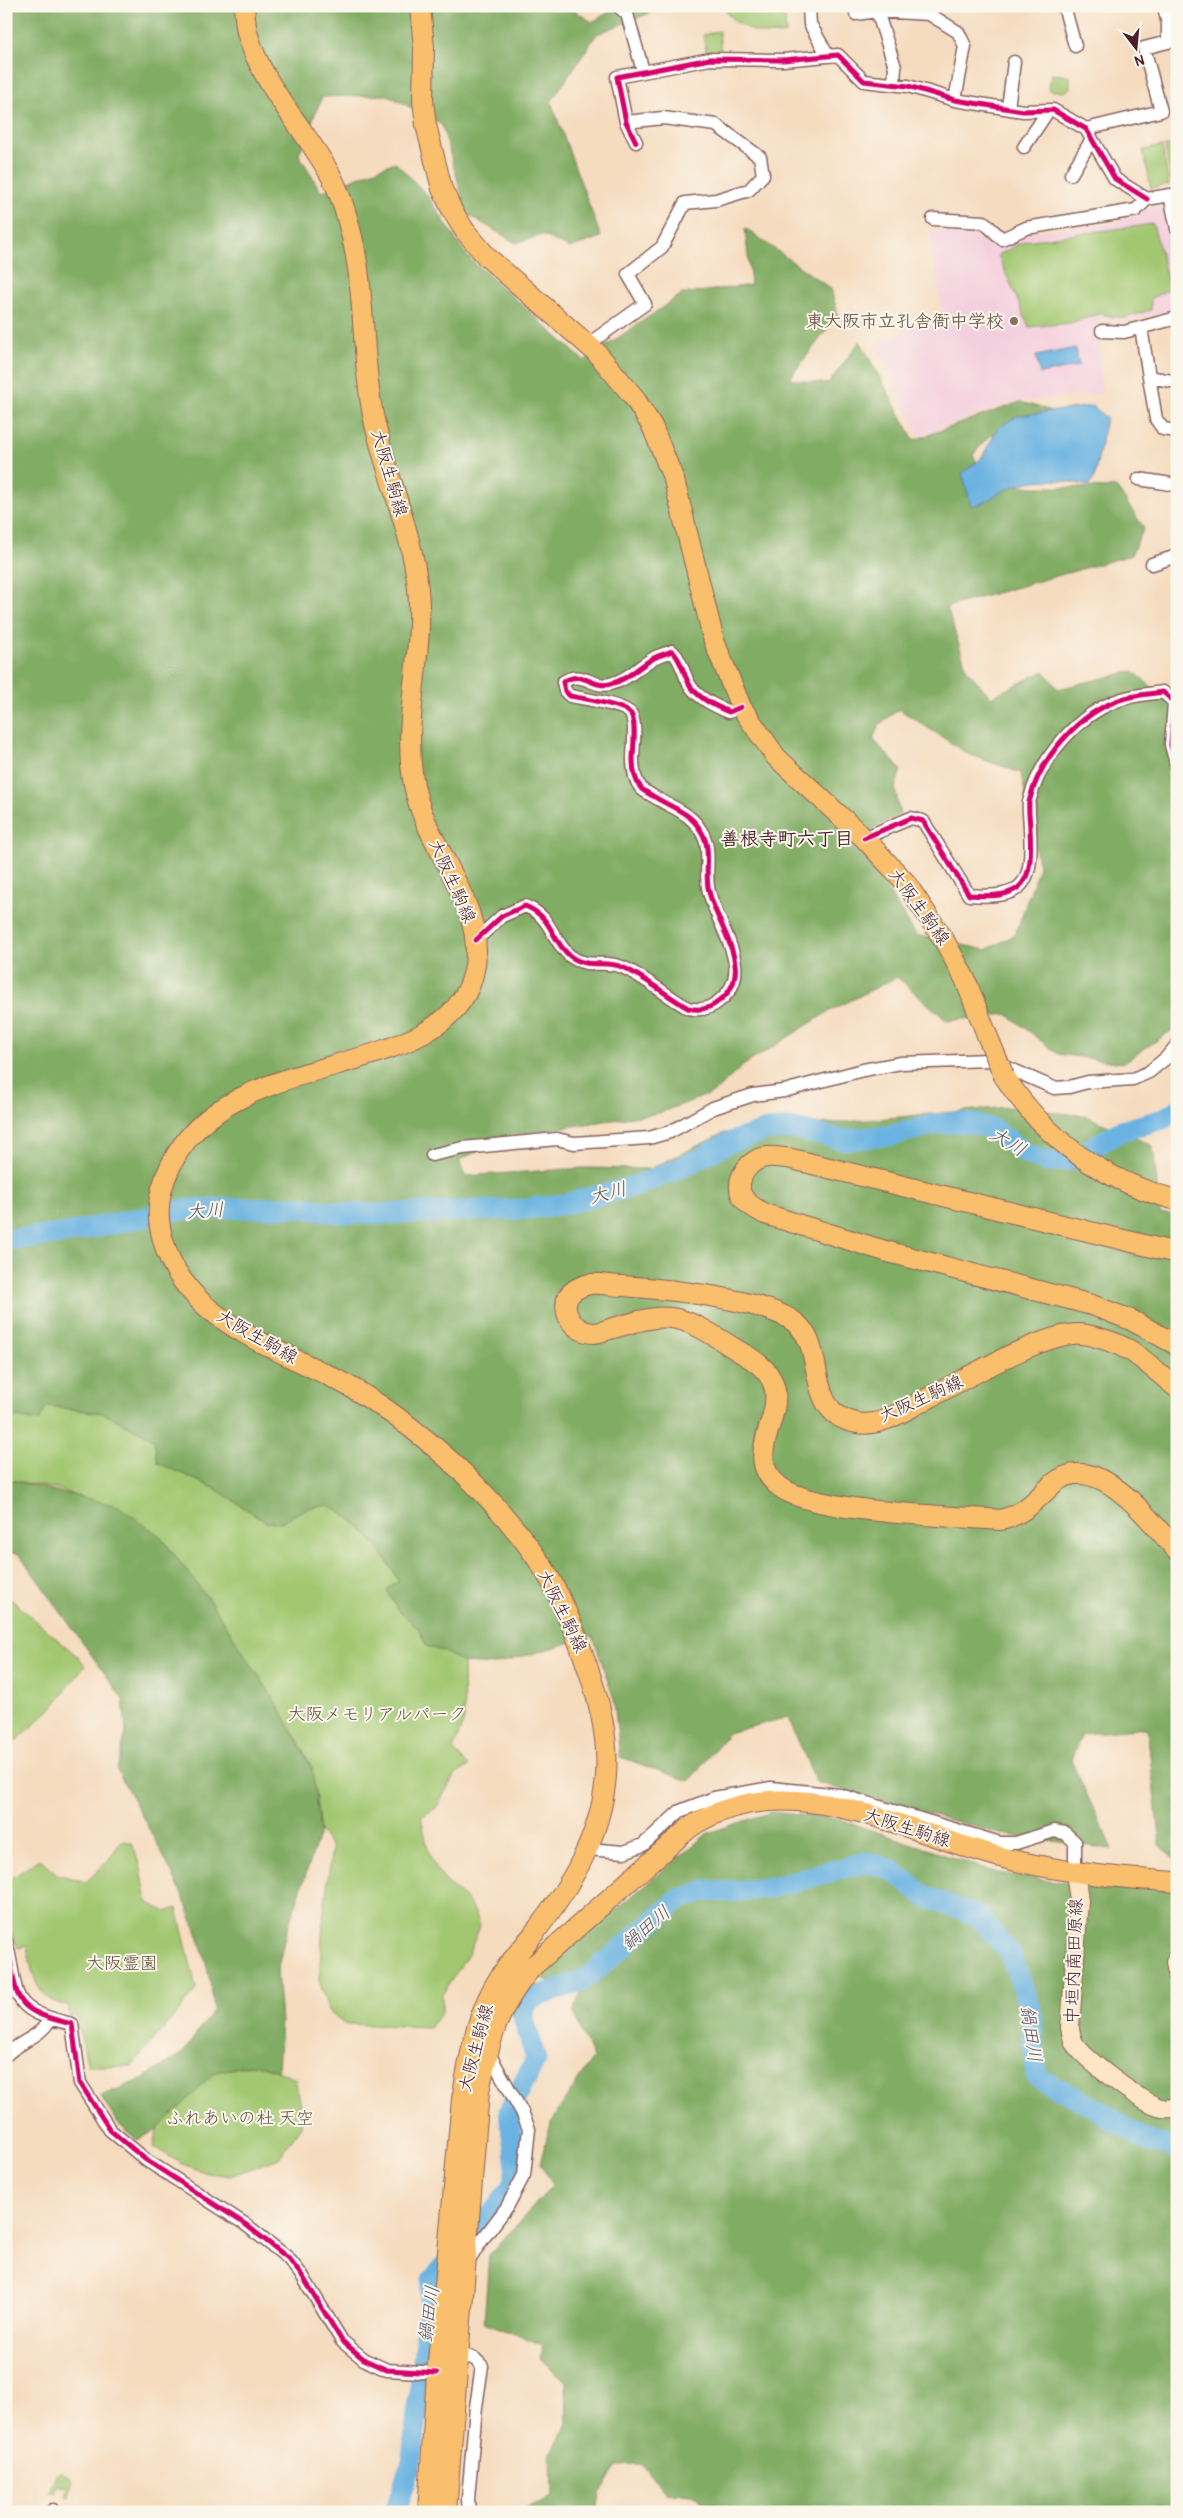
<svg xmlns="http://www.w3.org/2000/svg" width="1183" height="2518" viewBox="0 0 1183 2518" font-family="Pangolin,'Klee One',sans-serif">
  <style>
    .built { fill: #f4cfde }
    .green { fill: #a2c771; stroke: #76734e }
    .forest { fill: #81ac63; stroke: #666647; fill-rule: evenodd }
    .water { fill: #69b2e1; stroke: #5a6886 }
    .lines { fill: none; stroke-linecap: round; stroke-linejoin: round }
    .river { stroke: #69b2e1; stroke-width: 21 }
    .street-casing { stroke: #86615f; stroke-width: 15 }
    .secondary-casing { stroke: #86615f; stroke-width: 20 }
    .primary-casing { stroke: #86615f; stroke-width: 22 }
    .street { stroke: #fff; stroke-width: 12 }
    .secondary { stroke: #fde5c5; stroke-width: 18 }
    .primary { stroke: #f9bf6d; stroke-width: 20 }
    .primary-bridge-casing { stroke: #86615f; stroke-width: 22; stroke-linecap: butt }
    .primary-bridge { stroke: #f9bf6d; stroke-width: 20 }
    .cycleway-casing { stroke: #fbf7ec; stroke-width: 8 }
    .cycleway { stroke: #d6006c; stroke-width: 5 }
    .education-dot { fill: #8d6e63; stroke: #fbf7ec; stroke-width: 2 }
    .labels { text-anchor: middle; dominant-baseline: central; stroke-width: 4; stroke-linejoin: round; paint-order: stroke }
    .education-label { font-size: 18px; font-weight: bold; fill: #785e54; stroke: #fbf7ec; text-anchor: end }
    .street-label { font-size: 18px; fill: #4a1f2b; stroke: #fbf7ec }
    .park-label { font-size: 18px; fill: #645140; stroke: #fbf7ec }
    .neighbourhood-label { font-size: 19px; font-weight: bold; fill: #4a1f2b; stroke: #fbf7ec }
    .water-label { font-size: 19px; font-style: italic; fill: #55526b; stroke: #fbf7ec }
  </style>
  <rect width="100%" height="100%" fill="#fbf7ec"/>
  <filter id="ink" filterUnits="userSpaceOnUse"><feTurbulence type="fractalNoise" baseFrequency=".02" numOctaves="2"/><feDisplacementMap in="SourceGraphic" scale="10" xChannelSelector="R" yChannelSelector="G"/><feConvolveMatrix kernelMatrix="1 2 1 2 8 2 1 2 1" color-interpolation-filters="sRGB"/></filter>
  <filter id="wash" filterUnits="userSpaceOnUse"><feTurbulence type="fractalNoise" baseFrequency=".0096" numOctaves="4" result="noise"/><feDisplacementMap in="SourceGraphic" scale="20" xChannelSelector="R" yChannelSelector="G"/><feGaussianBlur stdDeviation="1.12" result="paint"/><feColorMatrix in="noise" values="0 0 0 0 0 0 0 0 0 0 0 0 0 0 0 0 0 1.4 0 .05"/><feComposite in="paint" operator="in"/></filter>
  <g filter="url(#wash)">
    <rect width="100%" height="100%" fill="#f5dcbf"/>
    <!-- built -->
    <path class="built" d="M 1166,206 L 1177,268 L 1177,308 L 1125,323 L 1100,318 L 1098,323 L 1102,393 L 1012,402 L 920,436 L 876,344 L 942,315 L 930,231 L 972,235 L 993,248 L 1023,233 L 1115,223 L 1141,209 Z"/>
    <!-- green -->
    <path class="green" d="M 724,6 L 784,6 L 786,33 C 780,34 772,35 766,34 C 752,32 727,21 724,6 Z
      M 719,31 L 721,53 L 707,54 L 703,35 Z
      M 1051,74 L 1070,76 L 1070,88 L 1064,92 L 1049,90 Z
      M 1177,144 L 1177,183 L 1172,184 L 1165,146 Z
      M 1162,146 L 1169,185 L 1151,188 L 1143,150 Z
      M 1153,224 L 1170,289 L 1151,298 L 1151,310 L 1124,318 L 1099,314 L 1070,323 L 1029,327 L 998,255 L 1025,241 Z
      M 46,1406 L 103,1413 L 154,1439 L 158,1463 L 216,1489 L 266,1522 L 281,1522 L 307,1508 L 329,1505 C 366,1527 377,1544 399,1581 L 387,1590 L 398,1610 L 419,1629 L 426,1646 L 446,1652 L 463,1663 L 464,1720 L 453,1750 L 469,1766 L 454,1776 L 436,1808 L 421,1817 C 425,1834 428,1858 438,1872 C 456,1896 470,1893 480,1926 L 469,1953 L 442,1995 L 442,2013 L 429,2027 L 345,2024 L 328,2010 L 319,1979 L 324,1910 L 332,1848 L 320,1832 L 312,1768 L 298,1740 L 277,1704 L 209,1600 L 160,1536 L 62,1490 L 6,1479 L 6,1415 L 39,1421 Z
      M 6,1595 L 77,1656 L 85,1666 L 51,1709 L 6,1750 Z
      M 122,1840 L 132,1843 L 141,1869 L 147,1902 L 166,1912 L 177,1908 L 196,1988 L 191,1997 L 131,2066 L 88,2066 L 76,2017 L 69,2015 L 69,2005 C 36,2004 32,1972 27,1946 L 18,1948 L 6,1921 L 6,1882 L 40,1859 L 57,1874 L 86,1882 L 107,1862 Z
      M 254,2064 L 278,2071 L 295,2079 L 303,2113 L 301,2126 L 279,2158 L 230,2176 L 207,2173 L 180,2163 L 154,2147 L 157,2130 L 215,2072 Z
      M 61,2472 L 70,2477 L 72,2483 L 69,2497 L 66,2496 L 68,2487 L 57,2484 L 54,2493 L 49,2492 L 56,2474 Z"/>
    <!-- forest -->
    <path class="forest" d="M 6,6 L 568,6 L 592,22 L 620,6 L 667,6 L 597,34 L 551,102 L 601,237 L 570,248 L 542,235 L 516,243 L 467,214 L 442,125 L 388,95 L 322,97 L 299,154 L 321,192 L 395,162 L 428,196 L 467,256 L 584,361 L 682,294 L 751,285 L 745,228 L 831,289 L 838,315 L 789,379 L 828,384 L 860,341 L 914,440 L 1020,402 L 1049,410 L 989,436 L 973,455 L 987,482 L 1034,487 L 1117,488 L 1144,528 L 1131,555 L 947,607 L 967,670 L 991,697 L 1044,671 L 1058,689 L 1133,671 L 1177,709 L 1177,1027 L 1123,1063 L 1058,1054 L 1007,1014 L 947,1021 L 897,977 L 828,1012 L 744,1065 L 713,1093 L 659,1113 L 513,1135 L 459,1160 L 465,1176 L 583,1168 L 650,1169 L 724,1133 L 1008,1107 L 1086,1116 L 1153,1146 L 1160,1214 L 1177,1214 L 1177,1861 L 1160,1845 L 1147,1728 L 1082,1734 L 1071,1760 L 1112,1849 L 1000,1834 L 816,1782 L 788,1717 L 728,1733 L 689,1781 L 620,1757 L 614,1700 L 593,1636 L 493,1665 L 463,1663 L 445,1652 L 426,1646 L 419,1629 L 398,1610 L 387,1590 L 399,1581 C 377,1544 366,1527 329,1505 L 307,1508 L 281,1522 L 266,1522 L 216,1489 L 158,1463 L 154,1439 L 103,1413 L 47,1406 L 39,1421 L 6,1415 ZM 899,709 L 968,754 L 1021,773 L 1039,867 L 1015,935 L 986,950 L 916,935 L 855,839 L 900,814 L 895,788 L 901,770 L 873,739 L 879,725 Z
      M 6,1479 L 118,1506 L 160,1536 L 209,1600 L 277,1704 L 312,1768 L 320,1832 L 285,1937 L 277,1972 L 281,2021 L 278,2071 L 254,2064 L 215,2072 L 157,2130 L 137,2140 L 117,2123 L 101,2096 L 142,2079 L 183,2053 L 214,2009 C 206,1922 157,1845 117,1770 L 126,1732 L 123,1699 L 19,1554 L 6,1552 Z
      M 771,1812 L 839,1819 L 998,1873 L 1084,1885 L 1177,1890 L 1177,2512 L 709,2512 L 698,2496 L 666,2492 L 642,2465 L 616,2466 L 600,2494 L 597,2512 L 515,2512 L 552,2497 L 551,2455 L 567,2425 L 566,2381 L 539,2358 L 543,2345 L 484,2322 L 489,2255 L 553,2185 L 540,2163 L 552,2120 L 593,2058 L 573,2012 L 581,1993 L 536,1976 L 708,1833 Z"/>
    <!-- water -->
    <path class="water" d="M 1075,348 L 1079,366 L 1040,374 L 1036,356 Z
      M 1093,406 L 1106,418 L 1094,479 L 1089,486 C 1055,478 1031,476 999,493 C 989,499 983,504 971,506 L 962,473 L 980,460 L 998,428 L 1017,416 Z"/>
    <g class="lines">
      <!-- river -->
      <path class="river" d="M 6,1240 L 63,1234 L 179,1210 L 194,1209 L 300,1207 L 341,1213 L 380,1214 L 526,1209 L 566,1204 L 639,1185 L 687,1165 L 728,1143 L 764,1131 L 780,1129 L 794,1129 L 843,1140 L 893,1135 L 936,1124 L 961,1122 L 979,1125 L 995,1130 L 1025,1153 L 1046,1162 L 1070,1160 L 1121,1131 L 1163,1119 L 1177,1110
        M 395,2512 L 412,2459 L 432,2280 L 500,2204 L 513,2184 L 516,2167 L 509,2111 L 536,2059 L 522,2013 L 530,1999 L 584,1980 L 678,1900 L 704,1891 L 726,1892 L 770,1888 L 866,1862 L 890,1869 L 926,1897 L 978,1916 L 1010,1953 L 1031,2009 L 1036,2076 L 1098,2110 L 1147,2141 L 1177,2148"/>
    </g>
  </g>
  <g filter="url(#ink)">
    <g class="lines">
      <!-- street casing -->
      <g class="street-casing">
        <path id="street" d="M 618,6 L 627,14 L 643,71
          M 1064,6 L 1075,46
          M 809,8 L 810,24 L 828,56
          M 877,11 L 895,67 L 894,84
          M 856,14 L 877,11 L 929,14 L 958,32 L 965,46 L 955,100
          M 1008,108 L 1014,62
          M 1086,129 L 1161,111 L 1144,48 L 1168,42 L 1168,25 L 1164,6
          M 636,142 L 626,122 L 617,77 L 710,59 L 783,60 L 838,55 L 864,81 L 908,86 L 955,100 L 1023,111 L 1053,110 L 1086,129 L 1115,179 L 1147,199
          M 1024,147 L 1048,111
          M 1071,174 L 1092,139
          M 933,219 L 984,222 L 1002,239 L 1026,228 L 1136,210 L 1147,199 L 1170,195 L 1177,229
          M 1141,328 L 1156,419 L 1163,429 L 1177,431
          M 1102,331 L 1124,332 L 1177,318
          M 587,345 L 645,304 L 628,274 L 662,247 L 685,203 L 716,200 L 749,190 L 763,175 L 760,157 L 716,125 L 663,118 L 626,122
          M 1149,377 L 1177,382
          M 1139,479 L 1177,485
          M 1152,564 L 1177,556
          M 864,838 L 911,818 L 923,821 L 969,895 C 1026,900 1033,882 1030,829 C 1030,821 1028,810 1029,802 C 1040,758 1078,713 1122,699 C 1135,695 1150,694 1163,692 L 1174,702 L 1171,745 L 1177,767
          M 476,940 L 502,916 L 525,906 C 553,917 550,939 570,956 C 587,969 605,960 622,967 C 642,975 668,997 688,1008 C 700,1011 710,1009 719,1001 C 759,971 714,924 708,887 C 705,868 712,848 701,831 C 690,812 672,808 653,796 C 650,794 643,791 641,788 C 635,781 633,768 633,759 C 633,747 637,725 631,714 C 625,705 581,698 570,696 L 565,691 L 563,682 C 583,669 592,689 610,684 C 628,680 639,666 654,658 C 659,655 666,654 672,651 C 683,661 683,676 691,687 C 700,699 715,706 729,712 L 741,707
          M 432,1155 L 463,1148 L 557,1139 L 574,1143 L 649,1138 L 670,1132 L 713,1108 L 753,1095 L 784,1091 L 863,1070 L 901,1063 L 990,1060 L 1054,1088 L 1069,1087 L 1088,1082 L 1133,1079 L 1149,1072 L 1166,1058 L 1177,1045
          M 588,1849 L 624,1852 L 643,1845 L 680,1811 L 714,1798 L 771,1788 L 840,1795 L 1000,1843 L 1016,1843 L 1054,1831 L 1065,1833 L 1075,1842 L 1075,1872
          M 6,1941 C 20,1997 6,2009 72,2024 L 80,2083 L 110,2130 L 146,2160 L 245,2224 L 288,2258 L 303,2277 L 342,2341 L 365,2360 L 387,2370 L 437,2373
          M 6,2055 C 20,2041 41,2037 50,2019
          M 468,2262 L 482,2240 L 507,2207 L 524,2175 L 529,2129 L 522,2112 L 488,2052
          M 458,2353 L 475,2359 L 482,2366 L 476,2407 L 468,2499 L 469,2512
          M 51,2512 L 53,2510 L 55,2512"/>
      </g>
      <!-- secondary casing -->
      <g class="secondary-casing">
        <path id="secondary" d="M 1075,1872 L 1079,1901 L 1070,2028 C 1071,2033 1072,2039 1074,2043 C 1084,2059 1140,2101 1158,2107 C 1164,2109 1171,2109 1177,2106
          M 1177,1957 L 1175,1962 L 1177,1974"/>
      </g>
      <!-- primary casing -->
      <g class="primary-casing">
        <path id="primary" d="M 244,6 C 245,15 245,23 247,32 C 261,85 305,128 331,176 C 341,194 347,216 352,237 C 366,295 361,356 373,415 C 385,474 412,529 418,589 C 425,657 399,727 416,794 C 431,854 490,910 473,975 C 444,1086 229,1042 171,1165 C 161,1185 156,1205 160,1227 C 177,1325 286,1348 359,1392 C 428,1434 500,1501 544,1569 C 562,1598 575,1631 586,1663 C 599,1699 609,1737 606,1776 C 601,1839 569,1888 532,1936 C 521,1950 509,1963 500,1977 C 476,2013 470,2056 462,2099 L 437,2373 L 428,2512
          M 420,6 L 424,48 L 423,101 L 426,125 L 442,189 L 453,212 L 465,231 L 487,257 L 596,352 L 633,396 L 652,426 L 674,480 L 714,641 L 741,707 L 776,757 L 864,838 L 906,883 L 944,940 L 965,979 L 987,1035
          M 1004,1076 C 1046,1140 1102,1181 1177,1200
          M 1177,1253 L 788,1158 C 781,1158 774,1156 768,1157 C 750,1158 736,1177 741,1194 C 745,1204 756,1209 765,1214 L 885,1251 L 1092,1305 L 1131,1320 L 1177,1345
          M 1177,1388 C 1162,1376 1147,1362 1131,1351 C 1117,1343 1097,1336 1081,1334 C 1043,1331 955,1385 919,1403 C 900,1413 879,1427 857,1423 C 805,1414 826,1355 800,1327 C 774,1299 663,1289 623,1286 C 613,1286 601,1283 590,1284 C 583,1285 572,1290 568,1297 C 565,1303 566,1311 568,1316 C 572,1326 583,1333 594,1333 C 599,1333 607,1330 613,1328 C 633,1323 656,1314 677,1319 C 701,1324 725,1344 747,1356 C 817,1397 729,1448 780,1487 C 814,1513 953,1516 1000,1520 C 1024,1515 1035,1500 1053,1484 C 1097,1447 1149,1521 1177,1550
          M 446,2512 L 479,2091 C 491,2037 495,2012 531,1968 L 672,1843 C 679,1837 687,1829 695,1824 C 795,1763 912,1837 1012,1860 C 1066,1873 1121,1878 1177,1882"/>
      </g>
      <!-- street -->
      <use href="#street" class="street"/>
      <!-- secondary -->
      <use href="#secondary" class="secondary"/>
      <!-- primary -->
      <use href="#primary" class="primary"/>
      <!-- primary-bridge casing -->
      <g class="primary-bridge-casing">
        <path id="primary-bridge" d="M 987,1035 L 1004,1076"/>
      </g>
      <!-- primary-bridge -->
      <use href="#primary-bridge" class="primary-bridge"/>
      <!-- cycleway casing -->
      <g class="cycleway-casing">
        <path id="cycleway" d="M 636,142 L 626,122 L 617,77 L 710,59 L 783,60 L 838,55 L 864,81 L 908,86 L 955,100 L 1023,111 L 1053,110 L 1086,129 L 1115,179 L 1147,199
          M 864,838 L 911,818 L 923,821 L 969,895 C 1026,900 1033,882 1030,829 C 1030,821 1028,810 1029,802 C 1040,758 1078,713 1122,699 C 1135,695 1150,694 1163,692 L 1174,702 L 1171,745 L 1177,767
          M 476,940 L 502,916 L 525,906 C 553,917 550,939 570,956 C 587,969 605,960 622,967 C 642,975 668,997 688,1008 C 700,1011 710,1009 719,1001 C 759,971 714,924 708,887 C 705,868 712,848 701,831 C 690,812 672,808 653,796 C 650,794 643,791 641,788 C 635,781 633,768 633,759 C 633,747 637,725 631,714 C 625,705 581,698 570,696 L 565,691 L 563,682 C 583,669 592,689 610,684 C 628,680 639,666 654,658 C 659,655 666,654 672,651 C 683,661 683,676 691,687 C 700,699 715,706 729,712 L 741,707
          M 6,1941 C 20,1997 6,2009 72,2024 L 80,2083 L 110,2130 L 146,2160 L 245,2224 L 288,2258 L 303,2277 L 342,2341 L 365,2360 L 387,2370 L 437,2373"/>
      </g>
      <!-- cycleway -->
      <use href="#cycleway" class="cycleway"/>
    </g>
  </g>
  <!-- markers -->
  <circle class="education-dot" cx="1014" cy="321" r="5"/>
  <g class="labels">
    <!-- education labels -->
    <g class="education-label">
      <text x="1004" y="321">東大阪市立孔舎衙中学校</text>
    </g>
    <!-- street labels -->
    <g class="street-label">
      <text transform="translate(389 473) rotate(74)">大阪生駒線</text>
      <text transform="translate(452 881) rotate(66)">大阪生駒線</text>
      <text transform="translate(919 907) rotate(54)">大阪生駒線</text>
      <text transform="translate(257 1337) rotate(30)">大阪生駒線</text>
      <text transform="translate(921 1399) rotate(-24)">大阪生駒線</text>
      <text transform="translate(562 1611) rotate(64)">大阪生駒線</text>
      <text transform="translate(907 1828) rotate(18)">大阪生駒線</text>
      <text transform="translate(1074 1961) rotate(-88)">中垣内南田原線</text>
      <text transform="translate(476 2048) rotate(-75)">大阪生駒線</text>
    </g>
    <!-- park labels -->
    <g class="park-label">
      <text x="377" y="1714">大阪メモリアルパーク</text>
      <text x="122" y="1963">大阪霊園</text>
      <text x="240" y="2118">ふれあいの杜 天空</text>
    </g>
    <!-- neighbourhood labels -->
    <g class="neighbourhood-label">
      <text x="787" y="839">善根寺町六丁目</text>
    </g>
    <!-- water labels -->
    <g class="water-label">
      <text transform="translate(1008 1142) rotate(31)">大川</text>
      <text transform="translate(608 1193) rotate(-14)">大川</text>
      <text transform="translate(205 1211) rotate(-4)">大川</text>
      <text transform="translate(646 1928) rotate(-40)">鍋田川</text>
      <text transform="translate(1031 2034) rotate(82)">鍋田川</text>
      <text transform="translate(429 2314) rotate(-82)">鍋田川</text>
    </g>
  </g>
  <!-- margin -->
  <rect width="1183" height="2518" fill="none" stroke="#fbf7ec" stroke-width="25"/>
  <!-- north arrow -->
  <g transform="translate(1136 48) rotate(164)" stroke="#fbf7ec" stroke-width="4" paint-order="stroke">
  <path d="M0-4L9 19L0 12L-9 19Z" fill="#4a1f2b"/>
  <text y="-8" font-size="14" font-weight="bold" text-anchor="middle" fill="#4a1f2b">N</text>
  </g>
</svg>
